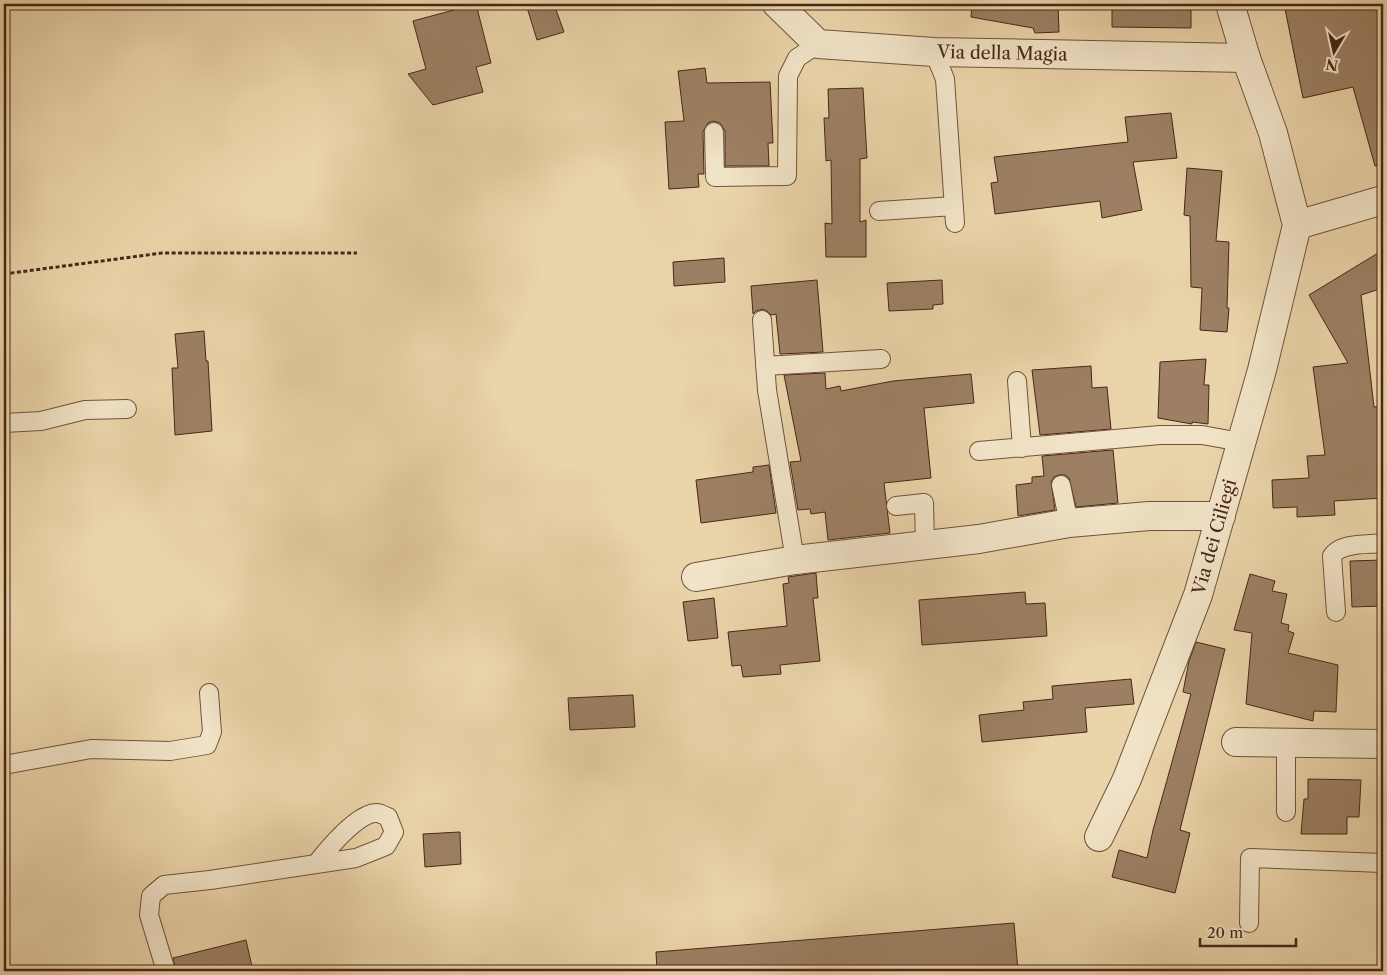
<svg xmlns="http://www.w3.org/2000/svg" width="1387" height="975" viewBox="0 0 1387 975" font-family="'Libre Caslon Text',serif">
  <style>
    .building { fill: #9d8063; stroke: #492618 }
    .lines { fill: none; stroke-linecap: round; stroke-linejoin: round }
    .service-casing { stroke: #71523c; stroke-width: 20 }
    .minor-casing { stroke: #71523c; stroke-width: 30 }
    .path { stroke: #492618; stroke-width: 3; stroke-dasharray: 4 2.5; stroke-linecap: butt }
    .service { stroke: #f1e3c7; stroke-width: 18 }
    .minor { stroke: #f1e3c7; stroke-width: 28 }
    .labels { text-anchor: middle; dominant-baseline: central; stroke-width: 5; stroke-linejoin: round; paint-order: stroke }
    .street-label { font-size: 18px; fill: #492618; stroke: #f1e3c7 }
  </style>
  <rect width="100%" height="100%" fill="#ead4a9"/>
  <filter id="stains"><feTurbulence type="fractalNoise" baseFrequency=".004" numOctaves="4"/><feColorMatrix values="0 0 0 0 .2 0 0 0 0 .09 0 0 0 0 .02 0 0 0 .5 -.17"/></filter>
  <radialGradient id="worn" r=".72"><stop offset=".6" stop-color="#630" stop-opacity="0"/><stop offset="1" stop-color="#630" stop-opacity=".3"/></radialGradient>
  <!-- building -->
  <path class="building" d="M 476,4 L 491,63 L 476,67 L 483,92 L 433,105 L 408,74 L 426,69 L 413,21 Z
    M 526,4 L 554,4 L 564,32 L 537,40 Z
    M 972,4 L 1058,4 L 1059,32 L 1035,33 L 1033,28 L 971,17 Z
    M 1112,4 L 1191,4 L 1191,28 L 1112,27 Z
    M 1284,4 L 1383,4 L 1383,165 L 1375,166 L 1353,87 L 1303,98 Z
    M 705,68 L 707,83 L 770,82 L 773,143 L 768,143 L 769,166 L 725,166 L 725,131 L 720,123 L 713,121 L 708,123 L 703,132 L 704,174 L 698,174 L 699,187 L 669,189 L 665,122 L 684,121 L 678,71 Z
    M 863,88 L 867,158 L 860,159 L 860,222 L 866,220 L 866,257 L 826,257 L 825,223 L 832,224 L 831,160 L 826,161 L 824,118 L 829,118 L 828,89 Z
    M 1171,113 L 1177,158 L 1133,162 L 1142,210 L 1102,218 L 1100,201 L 995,214 L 991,183 L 998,182 L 994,157 L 1128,142 L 1125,117 Z
    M 1187,168 L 1222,171 L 1216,241 L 1229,242 L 1227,308 L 1229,308 L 1227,332 L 1200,330 L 1202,288 L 1191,287 L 1190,216 L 1184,215 Z
    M 1383,250 L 1383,288 L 1361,295 L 1374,407 L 1383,406 L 1383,498 L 1334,501 L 1335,515 L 1297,517 L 1297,507 L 1273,508 L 1272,480 L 1309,478 L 1307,456 L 1325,455 L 1313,367 L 1348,363 L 1309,295 Z
    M 724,258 L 725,282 L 674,286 L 673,262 Z
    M 817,280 L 823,352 L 780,354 L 776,314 L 771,315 L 767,311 L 762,309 L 756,311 L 753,314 L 751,286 Z
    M 942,280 L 943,304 L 933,305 L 933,309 L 889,311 L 887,283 Z
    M 204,331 L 206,361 L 208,361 L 212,431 L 175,435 L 172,368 L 178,368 L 175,334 Z
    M 1206,359 L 1204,385 L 1209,385 L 1208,424 L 1192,422 L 1192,424 L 1158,418 L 1160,362 Z
    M 1091,366 L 1092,388 L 1107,387 L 1111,429 L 1040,435 L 1032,370 Z
    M 825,373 L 826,389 L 840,386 L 841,391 L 893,381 L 971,374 L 974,403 L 924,408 L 931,478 L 884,483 L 890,533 L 828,540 L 825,512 L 811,514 L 810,509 L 798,510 L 790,462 L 801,461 L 784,375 Z
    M 1113,450 L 1118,503 L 1076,507 L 1069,478 L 1065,475 L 1059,475 L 1054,477 L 1051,482 L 1055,510 L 1018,516 L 1016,485 L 1032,483 L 1032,477 L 1044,476 L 1042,456 Z
    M 769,465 L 776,513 L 701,523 L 696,480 L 753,472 L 753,467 Z
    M 1383,560 L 1383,606 L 1352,607 L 1350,561 Z
    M 816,573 L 818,598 L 813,598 L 820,661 L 780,665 L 781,674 L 743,677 L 741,665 L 732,666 L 728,632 L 787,626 L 783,584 L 789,583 L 788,577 Z
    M 1250,574 L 1275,581 L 1272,591 L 1287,594 L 1281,623 L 1289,625 L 1288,631 L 1294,633 L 1288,653 L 1338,665 L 1336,712 L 1314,711 L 1313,721 L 1246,704 L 1252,633 L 1234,630 Z
    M 1025,592 L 1026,604 L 1045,603 L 1047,636 L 922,645 L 919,600 Z
    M 714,598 L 718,638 L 688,641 L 683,602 Z
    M 1196,642 L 1225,649 L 1180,830 L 1190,833 L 1175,893 L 1112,877 L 1119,850 L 1147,858 L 1153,830 L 1191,694 L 1183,692 L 1189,661 Z
    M 1131,679 L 1134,704 L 1085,708 L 1087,732 L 982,742 L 979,715 L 1024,710 L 1023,702 L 1053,699 L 1052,686 Z
    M 633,695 L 635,727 L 570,730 L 568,698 Z
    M 1308,779 L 1361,780 L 1359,817 L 1347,817 L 1347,834 L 1301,834 L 1304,799 L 1308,799 Z
    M 460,832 L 461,864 L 425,867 L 423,834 Z
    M 1014,923 L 1018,971 L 657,971 L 656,952 Z
    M 246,940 L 253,971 L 176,971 L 173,958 Z"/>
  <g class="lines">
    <!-- service casing -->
    <g class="service-casing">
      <path id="service" d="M 934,52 L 945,79 L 955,223
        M 714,132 L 715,177 L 787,176 L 788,76 L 797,58 L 818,44
        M 879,211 L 954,206
        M 762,320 L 767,390 L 795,560
        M 765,366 L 881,359
        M 1017,381 L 1022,448
        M 4,423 L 41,421 L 85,410 L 127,409
        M 979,451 L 1160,435 L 1202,435 L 1241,442
        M 1061,485 L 1069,523
        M 896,506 L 924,503 L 925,546
        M 1336,612 L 1332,556 C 1341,542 1368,545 1383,543
        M 4,765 L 91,749 L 170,751 L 207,745 L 212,732 L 209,693
        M 1286,812 L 1286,743
        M 1249,923 L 1250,858 L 1383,863
        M 166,971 L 149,915 L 151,896 L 164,885 L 210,880 L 356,858 L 386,846 L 394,832 L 388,817 C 385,816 380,813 377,813 C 358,812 327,850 316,864"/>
    </g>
    <!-- minor casing -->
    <g class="minor-casing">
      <g id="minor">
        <path id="s1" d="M 777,4 L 818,44 L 934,52 L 1246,58"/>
        <path d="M 1297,225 L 1383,200"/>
        <path d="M 696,577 L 795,560 L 979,539 L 1069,523 L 1149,516 L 1221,516"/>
        <path d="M 1236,742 L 1383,744"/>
        <path id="s2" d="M 1099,837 L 1127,779 L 1198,595 L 1262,370 L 1297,225 L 1273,133 L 1246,58 L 1230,4"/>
      </g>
    </g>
    <!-- path -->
    <path class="path" d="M 4,274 L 162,253 L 357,253"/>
    <!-- service -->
    <use href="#service" class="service"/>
    <!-- minor -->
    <use href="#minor" class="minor"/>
  </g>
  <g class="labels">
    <!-- street labels -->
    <g class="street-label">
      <text stroke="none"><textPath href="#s1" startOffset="242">Via della Magia</textPath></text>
      <text stroke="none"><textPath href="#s2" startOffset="322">Via dei Ciliegi</textPath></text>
    </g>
  </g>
  <!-- margin -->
  <rect width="1387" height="975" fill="none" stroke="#ead4a9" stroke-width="20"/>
  <rect x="5" y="5" width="1377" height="965" fill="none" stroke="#492618" stroke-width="2.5"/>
  <rect x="10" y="10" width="1367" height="955" fill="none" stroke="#492618"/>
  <!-- north arrow -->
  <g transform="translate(1334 52) rotate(189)" stroke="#f1e3c7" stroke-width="4" paint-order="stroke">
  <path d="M0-4L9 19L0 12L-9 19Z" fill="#492618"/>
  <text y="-8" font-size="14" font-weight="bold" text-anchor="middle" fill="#492618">N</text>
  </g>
  <!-- scale -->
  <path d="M1200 938v8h96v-8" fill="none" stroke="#492618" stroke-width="2.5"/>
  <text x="1207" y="938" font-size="15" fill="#492618" stroke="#f1e3c7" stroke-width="4" paint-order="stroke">20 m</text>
  <rect width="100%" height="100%" filter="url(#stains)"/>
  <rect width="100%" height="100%" fill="url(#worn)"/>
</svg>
